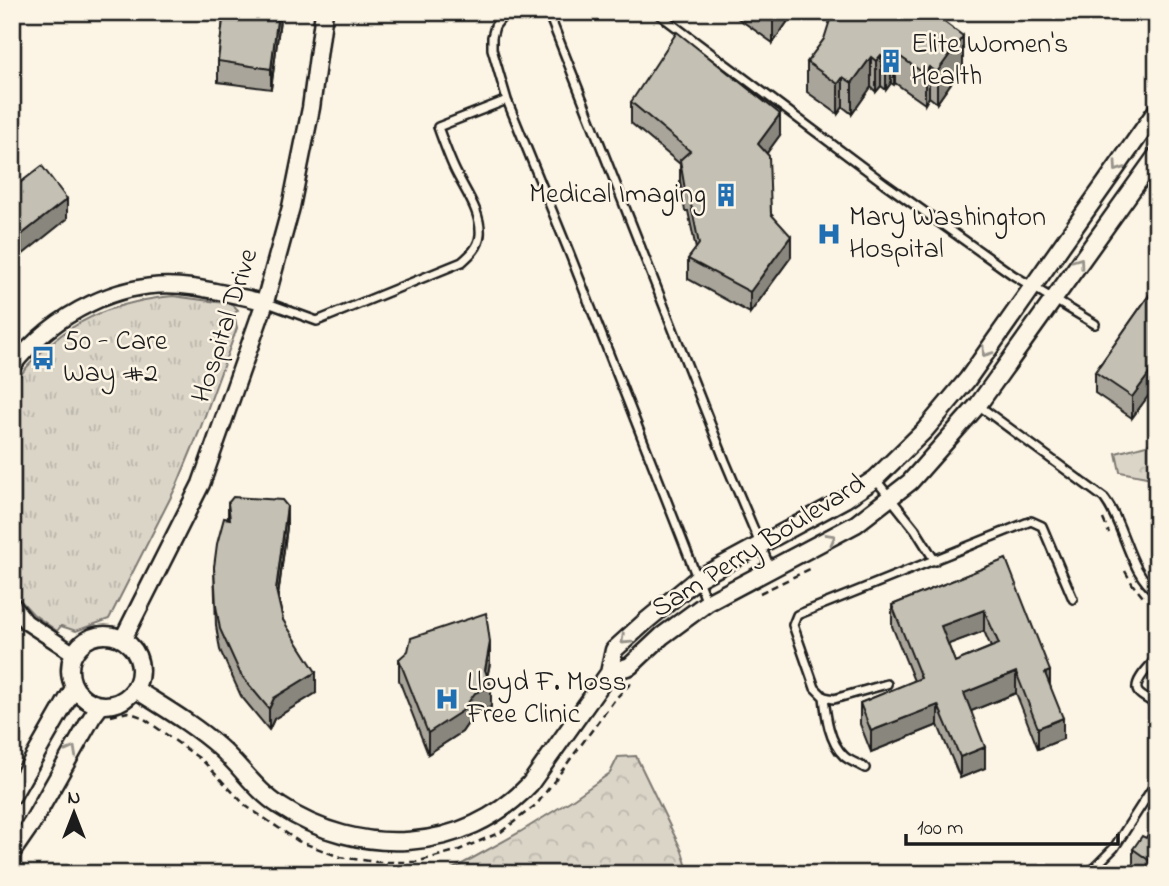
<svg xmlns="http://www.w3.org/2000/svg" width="1169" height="886" viewBox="0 0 1169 886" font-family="'Indie Flower',sans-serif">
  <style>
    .grass { fill: url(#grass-tufts); stroke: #7c7872; stroke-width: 2 }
    .forest { fill: url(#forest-crowns); stroke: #7c7872; stroke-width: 2 }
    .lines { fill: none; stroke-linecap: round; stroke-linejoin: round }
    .service-casing { stroke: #1c1c1c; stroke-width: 12 }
    .minor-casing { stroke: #1c1c1c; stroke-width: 19 }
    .tertiary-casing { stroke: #1c1c1c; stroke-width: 21 }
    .path { stroke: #1c1c1c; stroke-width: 2.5; stroke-dasharray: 7 5; stroke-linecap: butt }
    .service { stroke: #fcf5e5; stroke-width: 7 }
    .minor { stroke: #fcf5e5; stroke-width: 14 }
    .tertiary { stroke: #fcf5e5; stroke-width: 16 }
    .wall { fill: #a9a59a; stroke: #1c1c1c; stroke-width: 2; fill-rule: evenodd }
    .shaded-wall { fill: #89867d; stroke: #1c1c1c; stroke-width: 2 }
    .building { fill: #c4c0b3; stroke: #1c1c1c; stroke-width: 2; fill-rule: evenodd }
    .oneway { stroke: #97938b }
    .labels { text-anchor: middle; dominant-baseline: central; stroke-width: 5; stroke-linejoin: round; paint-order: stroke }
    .poi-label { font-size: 28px; fill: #1c1c1c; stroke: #fcf5e5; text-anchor: start }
    .street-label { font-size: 28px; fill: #1c1c1c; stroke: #fcf5e5 }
  </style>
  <defs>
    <pattern id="grass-tufts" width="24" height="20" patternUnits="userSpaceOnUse" patternTransform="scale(1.75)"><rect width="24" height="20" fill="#dbd5c8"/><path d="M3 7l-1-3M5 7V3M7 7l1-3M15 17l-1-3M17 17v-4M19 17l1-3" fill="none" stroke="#bbb6ab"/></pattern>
    <pattern id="forest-crowns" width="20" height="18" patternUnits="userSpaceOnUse" patternTransform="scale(1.75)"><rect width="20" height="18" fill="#dbd5c8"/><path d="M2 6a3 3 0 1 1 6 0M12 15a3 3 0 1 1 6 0" fill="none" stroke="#bbb6ab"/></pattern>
  </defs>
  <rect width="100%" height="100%" fill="#fcf5e5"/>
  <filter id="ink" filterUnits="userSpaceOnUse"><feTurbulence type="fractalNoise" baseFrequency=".0143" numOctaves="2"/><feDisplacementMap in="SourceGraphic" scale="14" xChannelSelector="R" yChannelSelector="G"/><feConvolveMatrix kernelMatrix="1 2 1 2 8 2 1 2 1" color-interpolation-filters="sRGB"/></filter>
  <g filter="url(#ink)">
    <!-- grass -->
    <path class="grass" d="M 173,296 L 232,304 L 238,310 L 234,314 L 237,328 L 199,432 L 177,485 L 109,619 L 76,631 L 61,626 L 57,631 L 33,614 L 12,591 L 12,386 C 54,328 102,303 173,296 Z"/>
    <!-- forest -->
    <path class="forest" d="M 1157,442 L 1157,479 L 1120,472 L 1116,453 Z
      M 636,756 L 682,851 L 689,874 L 444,874 L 520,832 L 570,801 L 610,773 L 618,757 Z"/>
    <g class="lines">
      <!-- service casing -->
      <g class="service-casing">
        <path id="service" d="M 506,12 L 495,26 L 492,37 L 492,49 L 507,100 L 569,252 L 707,603
          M 548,12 L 725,461 L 771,570
          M 656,12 L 884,183 L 1013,275 L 1095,324
          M 265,302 L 317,321 L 462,262 C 470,255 479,247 480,235 C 482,212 463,188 454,168 C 448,155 443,141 438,127 L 507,100
          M 978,405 L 1104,498 C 1126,527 1128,571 1157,593
          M 876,480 L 915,529 L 935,561
          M 1157,658 C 1151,665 1132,682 1138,692 C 1141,697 1152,701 1157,705
          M 887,684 L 834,699 L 824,697 L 815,688 L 793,625 L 797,615 L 1031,521 L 1042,526 L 1073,599
          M 824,697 C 826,716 829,742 844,756 C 849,761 859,764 865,768
          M 1088,874 L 1114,848 L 1157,781"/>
      </g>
      <!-- minor casing -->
      <g class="minor-casing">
        <path id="minor" d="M 12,367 C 53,314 122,277 191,287 C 215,290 240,297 265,302
          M 12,604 L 26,622 L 73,653"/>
      </g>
      <!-- tertiary casing -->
      <g class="tertiary-casing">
        <path id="tertiary" d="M70 670a35 35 0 1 1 70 0a35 35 0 1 1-70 0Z
          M 123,639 L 201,484 L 265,302 L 291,207 L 311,108 L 324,12
          M 609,673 L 630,666 L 662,636 L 707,603 L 856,524 L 910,482 L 978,405 L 1157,155
          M 135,689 C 163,707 193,724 219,747 C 240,765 256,791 280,806 C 358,858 465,854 530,784 L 609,673 L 614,650 L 646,621 L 697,579 L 845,499 L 875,479 L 925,430 L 967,380 L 1157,110
          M 12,796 L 74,688
          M 12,852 L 32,823 L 92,717 L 101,705"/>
      </g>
      <!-- path -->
      <path class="path" d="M 1103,519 L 1109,533
        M 1125,571 L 1133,585 L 1143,597
        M 760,593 L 810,569
        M 111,716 L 128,712 L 142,717 L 203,761 L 246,806 L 298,841 L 340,857 L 376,862 L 416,862 L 459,850 L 501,832 L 537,804 L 616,698 L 632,682"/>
      <!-- service -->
      <use href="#service" class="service"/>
      <!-- minor -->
      <use href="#minor" class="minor"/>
      <!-- tertiary -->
      <use href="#tertiary" class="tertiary"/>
    </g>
    <!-- wall -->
    <path class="wall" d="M 224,12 L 281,12 L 271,89 L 218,82 L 218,61 Z
      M 729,12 L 794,12 L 773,43 Z
      M 824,39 L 963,66 L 937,103 L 929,97 L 925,104 L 895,83 L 894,85 L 891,83 L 886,90 L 881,86 L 876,92 L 871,87 L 852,114 L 843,107 L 838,114 L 807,92 L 807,62 Z
      M 631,102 L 780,135 L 767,153 L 771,214 L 791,257 L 750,313 L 688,279 L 688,259 L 696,249 L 688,211 L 685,211 L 680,181 L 680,164 L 631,123 Z
      M 1157,262 L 1157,384 L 1132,418 L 1095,393 L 1095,372 L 1156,285 L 1156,264 Z
      M 228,503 L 287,527 L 278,597 L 283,620 L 316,693 L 274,719 L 269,730 L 241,696 L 220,650 L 216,626 L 214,567 L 228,518 Z
      M 1006,559 L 1050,685 L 1063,739 L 1038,749 L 1016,693 L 971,711 L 985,768 L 960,778 L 938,725 L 871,752 L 860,724 L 860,703 L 914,681 L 892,626 L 892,605 ZM 984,631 L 991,647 L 955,662 L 948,644 Z
      M 399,659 L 490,663 L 487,677 L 491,707 L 475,713 L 462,732 L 428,754 L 399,680 Z
      M 1157,821 L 1157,874 L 1138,874 L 1133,870 L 1133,849 L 1146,838 Z"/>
    <!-- shaded-wall -->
    <path class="shaded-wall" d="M 278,12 L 281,12 L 271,89 L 271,69 Z
      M 775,12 L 794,12 L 773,43 L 773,15 Z
      M 963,36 L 963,66 L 937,103 L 937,72 Z
      M 891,53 L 891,83 L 886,90 L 886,59 Z
      M 895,53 L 895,83 L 894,85 L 894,55 Z
      M 881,55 L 881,86 L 876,92 L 876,61 Z
      M 871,57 L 871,87 L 852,114 L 852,83 Z
      M 929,67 L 929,97 L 925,104 L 925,74 Z
      M 843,77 L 843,107 L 838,114 L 838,84 Z
      M 780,114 L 780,135 L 758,165 L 758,144 Z
      M 67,199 L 67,219 L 12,263 L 12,242 Z
      M 791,236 L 791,257 L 750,313 L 750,292 Z
      M 1157,363 L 1157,384 L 1132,418 L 1132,397 Z
      M 287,506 L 287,527 L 276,610 L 276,590 Z
      M 984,610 L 984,631 L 941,647 L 941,626 Z
      M 490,642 L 490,663 L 485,689 L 491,686 L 491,707 L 475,713 L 462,732 L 428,754 L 428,733 L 475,693 L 485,670 Z
      M 1050,671 L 1050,692 L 1045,673 Z
      M 316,672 L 316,693 L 274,719 L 269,730 L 269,709 L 274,698 Z
      M 1016,672 L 1016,693 L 964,714 L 964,693 Z
      M 938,705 L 938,725 L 871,752 L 871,731 Z
      M 1063,718 L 1063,739 L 1038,749 L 1038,728 Z
      M 985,747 L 985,768 L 960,778 L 960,757 Z"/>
    <!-- building -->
    <path class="building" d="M 224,12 L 278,12 L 271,69 L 218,61 Z
      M 835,12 L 934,12 L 939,18 L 963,36 L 937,72 L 929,67 L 925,74 L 895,53 L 894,55 L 891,53 L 886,59 L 881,55 L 876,61 L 871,57 L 852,83 L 843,77 L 838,84 L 807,62 L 824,39 L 831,17 Z
      M 677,32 L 780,114 L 758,144 L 769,156 L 771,214 L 791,236 L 750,292 L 688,259 L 699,244 L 688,190 L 685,190 L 680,160 L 690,151 L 631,102 Z
      M 42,166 L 67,199 L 12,242 L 12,189 Z
      M 1157,284 L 1157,363 L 1132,397 L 1095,372 Z
      M 233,497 L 282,500 L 287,506 L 276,590 L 283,620 L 316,672 L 274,698 L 269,709 L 241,675 L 220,629 L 216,606 L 214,567 L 217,544 L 224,518 L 230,519 L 228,503 Z
      M 1006,559 L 1050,671 L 1045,673 L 1063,718 L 1038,728 L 1016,672 L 964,693 L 985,747 L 960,757 L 938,705 L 871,731 L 860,703 L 921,678 L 892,605 ZM 984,610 L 999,644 L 955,662 L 941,626 Z
      M 486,613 L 490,642 L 485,670 L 491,686 L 475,693 L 462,711 L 428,733 L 399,659 L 408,651 L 411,638 Z
      M 1157,821 L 1157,866 L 1133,849 L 1142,836 L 1146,838 Z"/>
    <!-- one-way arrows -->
    <defs><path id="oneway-chevron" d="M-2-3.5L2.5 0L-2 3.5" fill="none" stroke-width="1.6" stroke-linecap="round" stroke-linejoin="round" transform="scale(1.75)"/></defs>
    <g class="oneway">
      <use href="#oneway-chevron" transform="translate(1118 167) rotate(125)"/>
      <use href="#oneway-chevron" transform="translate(1079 262) rotate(-54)"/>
      <use href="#oneway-chevron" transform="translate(986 352) rotate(125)"/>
      <use href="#oneway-chevron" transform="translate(831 538) rotate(-29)"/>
      <use href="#oneway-chevron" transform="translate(625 640) rotate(137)"/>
      <use href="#oneway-chevron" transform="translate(72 751) rotate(-61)"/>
    </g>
  </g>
  <!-- icons -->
  <defs>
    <g id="building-bare" transform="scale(1.89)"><path d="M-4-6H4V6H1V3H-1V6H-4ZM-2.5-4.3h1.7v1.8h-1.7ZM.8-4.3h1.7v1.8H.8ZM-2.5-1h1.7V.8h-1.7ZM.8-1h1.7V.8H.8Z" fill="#1f6fb2" stroke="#fcf5e5" stroke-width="2.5" paint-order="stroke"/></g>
    <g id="hospital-bare" transform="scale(1.89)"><path d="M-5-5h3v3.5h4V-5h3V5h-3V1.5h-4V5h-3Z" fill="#1f6fb2" stroke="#fcf5e5" stroke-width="2.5" paint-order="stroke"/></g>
    <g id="bus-bare" transform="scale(1.89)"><path d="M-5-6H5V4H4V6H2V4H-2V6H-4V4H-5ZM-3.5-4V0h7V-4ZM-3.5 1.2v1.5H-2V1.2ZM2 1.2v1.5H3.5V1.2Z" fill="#1f6fb2" stroke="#fcf5e5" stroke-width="2.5" paint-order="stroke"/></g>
  </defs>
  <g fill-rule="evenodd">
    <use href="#building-bare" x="891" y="61"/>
    <use href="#building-bare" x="726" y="195"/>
    <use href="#hospital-bare" x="829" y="234"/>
    <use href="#bus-bare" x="43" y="358"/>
    <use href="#hospital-bare" x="447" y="699"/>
  </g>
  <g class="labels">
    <!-- poi labels -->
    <g class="poi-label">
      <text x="911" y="45">Elite Women's<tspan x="911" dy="32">Health</tspan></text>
      <text x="706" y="195" text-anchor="end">Medical Imaging</text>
      <text x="849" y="218">Mary Washington<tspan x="849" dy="32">Hospital</tspan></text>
      <text x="63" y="342">50 - Care<tspan x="63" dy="32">Way #2</tspan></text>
      <text x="467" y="683">Lloyd F. Moss<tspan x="467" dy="32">Free Clinic</tspan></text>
    </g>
    <!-- street labels -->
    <g class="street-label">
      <text transform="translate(226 326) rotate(-72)">Hospital Drive</text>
      <text transform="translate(759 547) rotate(-32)">Sam Perry Boulevard</text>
    </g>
  </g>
  <!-- margin -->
  <rect width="1169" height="886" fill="none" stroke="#fcf5e5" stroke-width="42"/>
  <rect x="21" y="21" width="1127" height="844" fill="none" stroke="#1c1c1c" stroke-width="2.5" filter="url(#ink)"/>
  <!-- north arrow -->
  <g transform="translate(74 813)" stroke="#fcf5e5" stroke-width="5" paint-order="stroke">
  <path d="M0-5L12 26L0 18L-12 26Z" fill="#1c1c1c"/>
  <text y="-10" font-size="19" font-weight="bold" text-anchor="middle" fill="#1c1c1c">N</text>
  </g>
  <!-- scale -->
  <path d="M906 834v10h212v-10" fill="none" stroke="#1c1c1c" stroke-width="3.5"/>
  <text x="917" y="834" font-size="21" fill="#1c1c1c" stroke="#fcf5e5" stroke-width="5" paint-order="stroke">100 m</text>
</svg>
